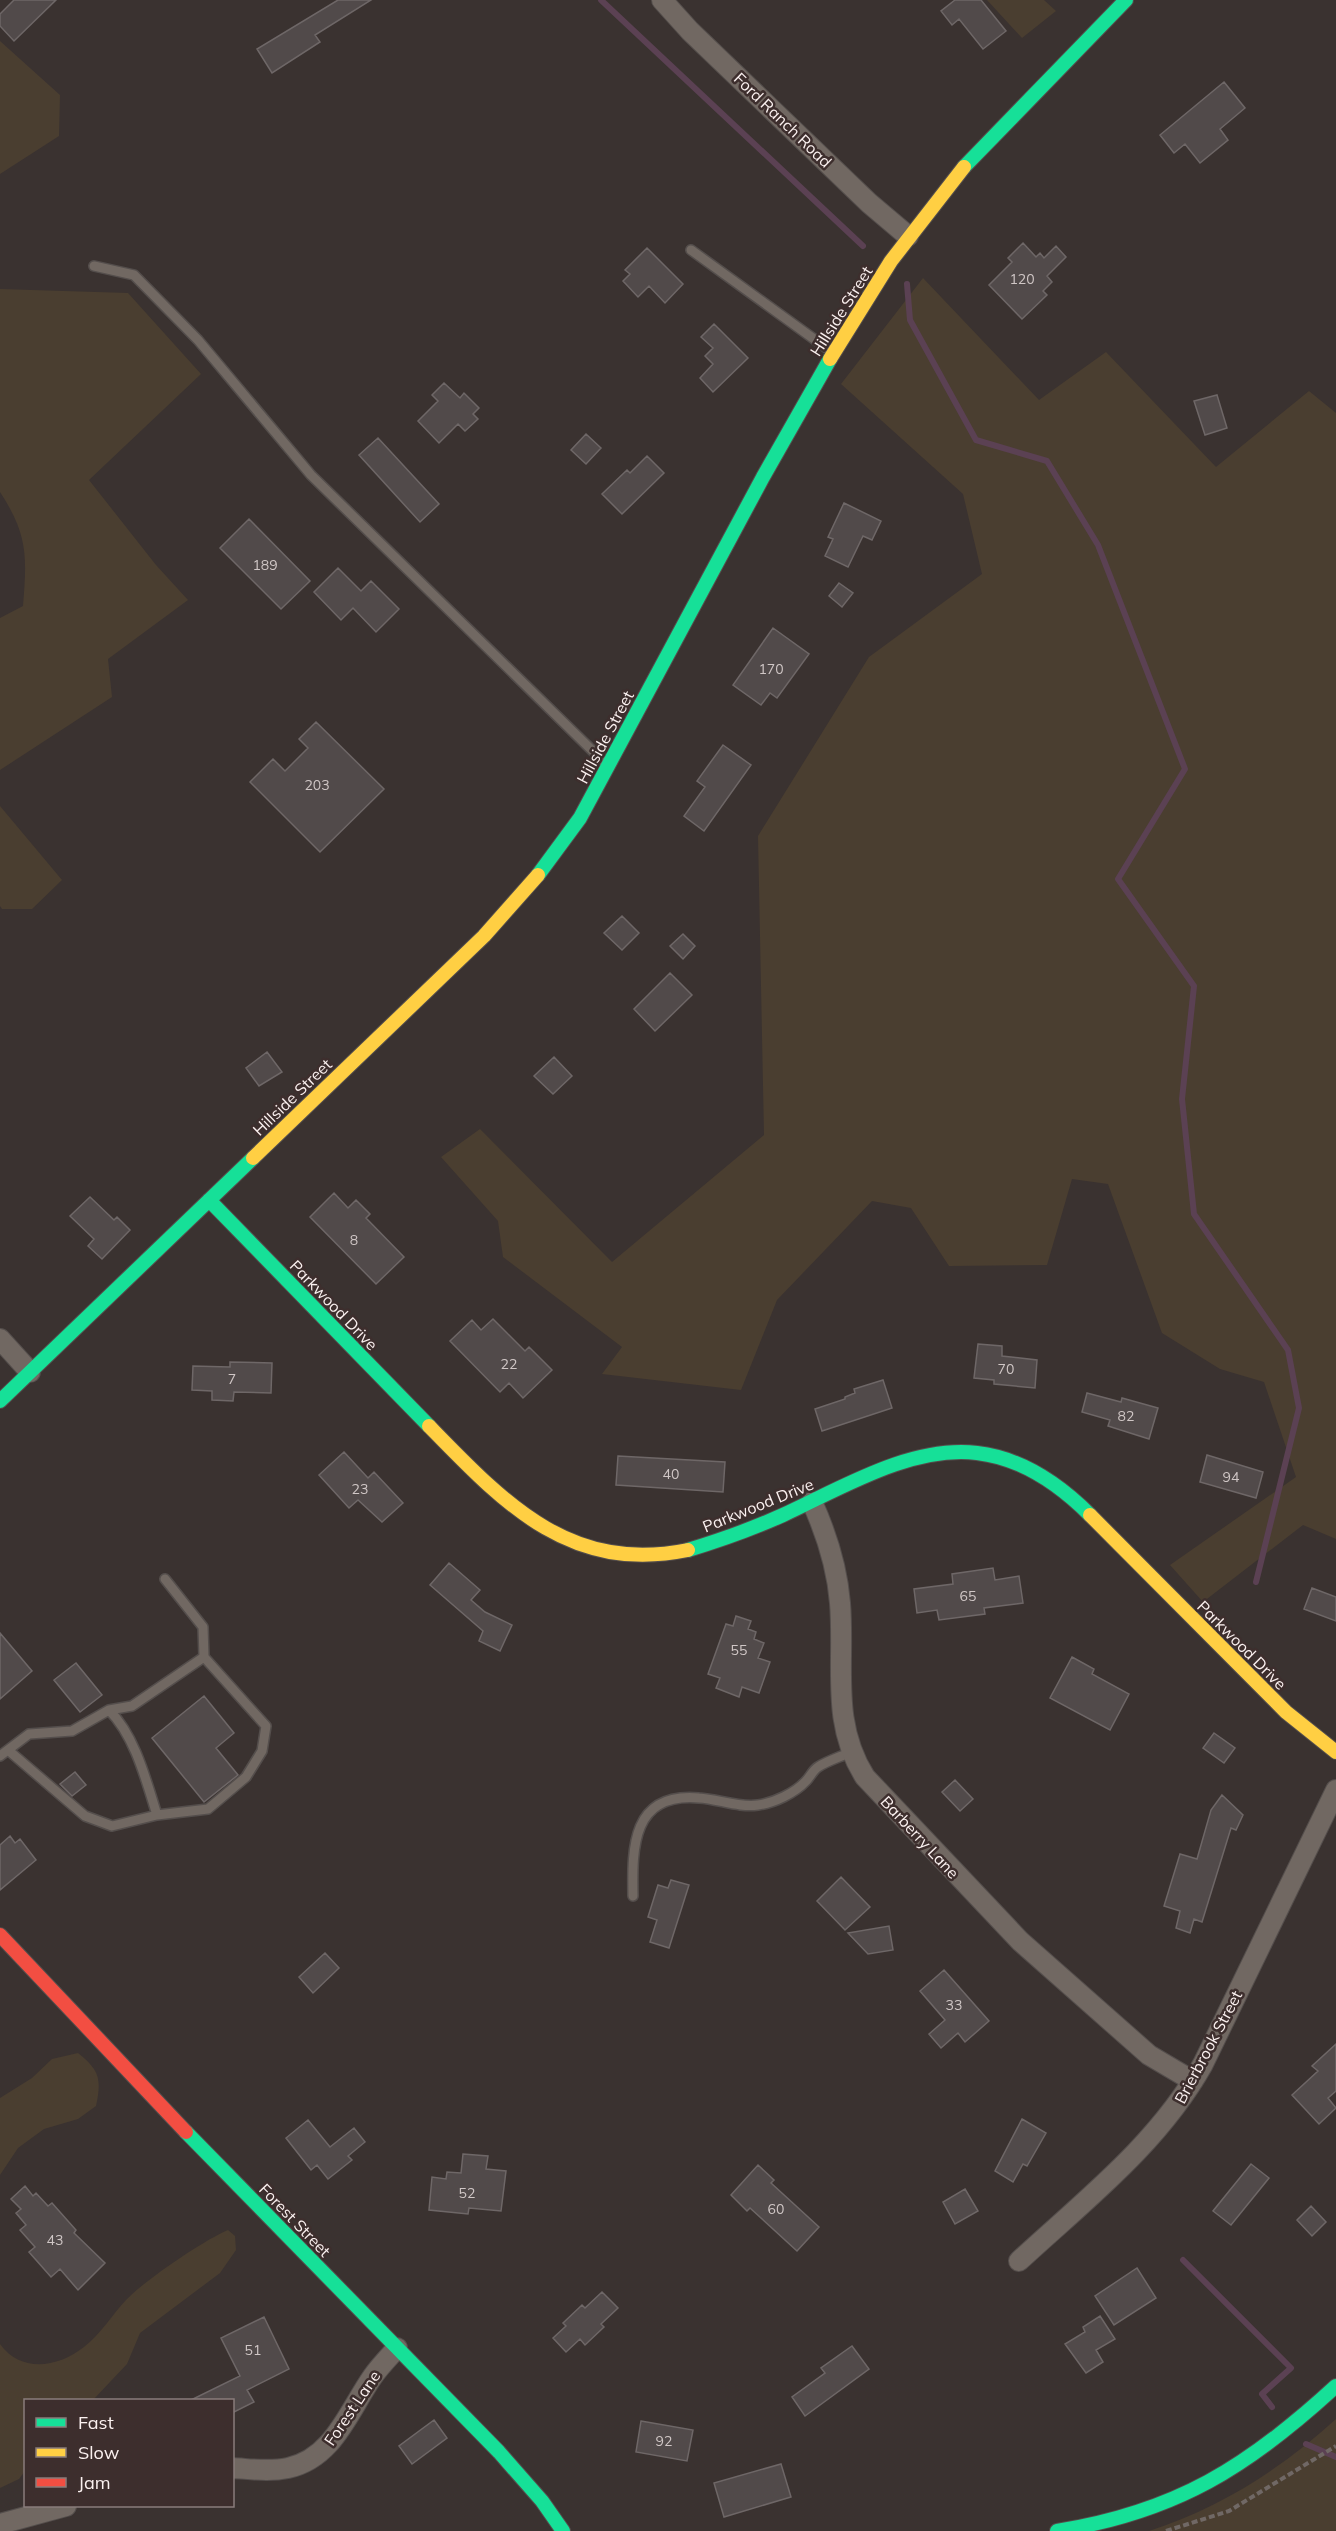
<svg xmlns="http://www.w3.org/2000/svg" width="1336" height="2531" viewBox="0 0 1336 2531" font-family="Mulish,sans-serif">
  <style>
    .green { fill: #4a3e30 }
    .lines { fill: none; stroke-linecap: round; stroke-linejoin: round }
    .stream { stroke: #5b4153; stroke-width: 6 }
    .building { fill: #514a4a; stroke: #6e6767; stroke-width: 1.5 }
    .lane-casing { stroke: #544e4c; stroke-width: 12 }
    .street-casing { stroke: #544e4c; stroke-width: 22 }
    .fast-casing { stroke: #544e4c; stroke-width: 16 }
    .slow-casing { stroke: #544e4c; stroke-width: 16 }
    .jam-casing { stroke: #544e4c; stroke-width: 16 }
    .path { stroke: #706865; stroke-width: 4; stroke-dasharray: 6 3; stroke-linecap: butt }
    .lane { stroke: #716862; stroke-width: 9 }
    .street { stroke: #716862; stroke-width: 20 }
    .fast { stroke: #16e098; stroke-width: 14 }
    .slow { stroke: #ffcf43; stroke-width: 14 }
    .jam { stroke: #f24e42; stroke-width: 14 }
    .labels { text-anchor: middle; dominant-baseline: central; stroke-width: 5; stroke-linejoin: round; paint-order: stroke }
    .number-label { font-size: 14px; fill: #d0c7c6 }
    .street-label { font-size: 16px; fill: #fbf1f0; stroke: #3d2e2d }
  </style>
  <rect width="100%" height="100%" fill="#3a3230"/>
  <!-- green -->
  <path class="green" d="M 987,0 L 1044,0 L 1056,11 L 1022,38 Z
    M 0,41 L 60,95 L 59,136 L 0,174 Z
    M 923,278 L 1039,400 L 1106,352 L 1216,467 L 1309,391 L 1336,413 L 1336,1539 L 1303,1525 L 1203,1602 L 1170,1565 L 1296,1477 L 1264,1382 L 1220,1369 L 1162,1333 L 1108,1184 L 1072,1179 L 1047,1265 L 949,1266 L 911,1208 L 872,1201 L 777,1300 L 741,1390 L 602,1374 L 622,1347 L 503,1257 L 498,1221 L 441,1157 L 480,1129 L 612,1262 L 764,1135 L 758,836 L 869,657 L 982,574 L 963,494 L 841,384 Z
    M 0,289 L 128,293 L 201,374 L 89,480 L 156,565 L 188,600 L 108,659 L 112,697 L 0,770 L 0,618 L 23,606 C 27,556 28,535 0,492 Z
    M 0,806 L 62,880 L 32,909 L 2,909 L 0,906 Z
    M 78,2053 C 99,2070 102,2078 96,2106 L 78,2119 L 44,2129 L 18,2148 L 0,2175 L 0,2098 L 32,2078 L 52,2059 Z
    M 228,2230 L 235,2236 L 236,2250 L 220,2273 L 140,2333 L 127,2364 L 93,2400 L 26,2400 L 25,2471 L 19,2479 L 0,2488 L 0,2344 C 21,2373 57,2368 84,2347 C 101,2334 112,2315 126,2300 C 144,2281 204,2240 228,2230 Z
    M 1336,2419 L 1336,2531 L 1149,2531 C 1220,2508 1281,2469 1336,2419 Z"/>
  <g class="lines">
    <!-- stream -->
    <path class="stream" d="M 601,0 L 863,246
      M 907,284 L 910,320 L 976,440 L 1047,461 L 1098,545 L 1185,769 L 1118,879 L 1194,986 L 1182,1099 L 1194,1214 L 1288,1350 L 1299,1408 L 1256,1582
      M 1183,2260 L 1291,2368 L 1262,2394 L 1272,2407
      M 1306,2444 L 1336,2457"/>
  </g>
  <!-- building -->
  <path class="building" d="M 14,0 L 56,0 L 14,41 L 0,26 L 0,14 Z
    M 338,0 L 371,0 L 315,35 L 320,42 L 272,73 L 257,49 Z
    M 955,0 L 981,0 L 1006,31 L 983,49 L 959,19 L 952,25 L 941,11 Z
    M 1224,82 L 1245,108 L 1220,129 L 1228,140 L 1200,163 L 1185,144 L 1174,153 L 1160,135 Z
    M 1023,243 L 1036,257 L 1040,253 L 1044,258 L 1056,246 L 1066,257 L 1047,276 L 1052,282 L 1043,291 L 1047,295 L 1022,319 L 989,285 L 1012,262 L 1008,258 Z
    M 647,248 L 683,284 L 665,303 L 649,286 L 638,297 L 623,281 L 630,274 L 625,270 Z
    M 714,324 L 748,358 L 713,392 L 700,378 L 713,364 L 705,356 L 713,348 L 701,337 Z
    M 444,383 L 460,398 L 464,393 L 479,408 L 473,414 L 478,419 L 465,431 L 458,424 L 439,443 L 418,421 L 438,401 L 432,395 Z
    M 1217,395 L 1227,428 L 1205,435 L 1194,401 Z
    M 586,434 L 601,448 L 586,464 L 571,450 Z
    M 378,438 L 439,504 L 420,522 L 359,455 Z
    M 647,456 L 664,473 L 622,514 L 602,494 L 627,470 L 630,473 Z
    M 844,503 L 881,521 L 872,540 L 863,536 L 848,567 L 825,556 L 833,539 L 828,537 Z
    M 249,519 L 310,581 L 281,609 L 220,548 Z
    M 338,568 L 361,591 L 371,581 L 399,609 L 376,632 L 353,608 L 341,620 L 314,592 Z
    M 839,583 L 853,593 L 842,607 L 829,596 Z
    M 773,628 L 809,654 L 777,698 L 770,693 L 761,705 L 733,685 Z
    M 316,722 L 384,789 L 320,852 L 250,782 L 273,759 L 285,771 L 308,748 L 299,739 Z
    M 723,745 L 751,765 L 704,831 L 684,816 L 705,787 L 697,781 Z
    M 622,916 L 639,933 L 622,950 L 604,933 Z
    M 683,934 L 695,946 L 683,959 L 670,946 Z
    M 670,973 L 692,995 L 655,1031 L 634,1009 Z
    M 267,1052 L 282,1072 L 259,1086 L 246,1068 Z
    M 554,1057 L 572,1076 L 553,1094 L 534,1076 Z
    M 334,1193 L 348,1208 L 356,1200 L 370,1214 L 366,1218 L 404,1257 L 376,1284 L 310,1217 Z
    M 90,1197 L 114,1220 L 117,1217 L 130,1230 L 102,1259 L 88,1246 L 94,1239 L 70,1216 Z
    M 493,1319 L 525,1351 L 529,1347 L 552,1370 L 523,1398 L 509,1383 L 500,1392 L 450,1341 L 472,1320 L 481,1330 Z
    M 978,1344 L 1002,1346 L 1002,1356 L 1037,1360 L 1035,1388 L 994,1384 L 994,1380 L 974,1378 Z
    M 230,1362 L 272,1363 L 271,1393 L 234,1392 L 233,1401 L 212,1400 L 212,1391 L 192,1390 L 193,1366 L 230,1367 Z
    M 883,1380 L 892,1408 L 822,1431 L 815,1409 L 845,1399 L 845,1397 L 855,1393 L 854,1389 Z
    M 1087,1393 L 1121,1402 L 1122,1398 L 1158,1408 L 1149,1439 L 1108,1426 L 1110,1420 L 1082,1412 Z
    M 344,1452 L 368,1478 L 374,1472 L 403,1503 L 382,1522 L 358,1500 L 349,1508 L 319,1475 Z
    M 1207,1455 L 1263,1472 L 1256,1498 L 1200,1482 Z
    M 618,1456 L 725,1462 L 723,1492 L 616,1485 Z
    M 449,1563 L 480,1590 L 471,1600 L 485,1612 L 512,1625 L 500,1651 L 479,1641 L 483,1631 L 430,1585 Z
    M 993,1568 L 995,1580 L 1019,1576 L 1023,1603 L 984,1608 L 985,1614 L 939,1620 L 937,1610 L 917,1613 L 914,1589 L 953,1584 L 952,1574 Z
    M 1312,1588 L 1336,1597 L 1336,1621 L 1304,1609 Z
    M 736,1616 L 751,1621 L 748,1629 L 756,1632 L 754,1639 L 764,1643 L 758,1658 L 770,1662 L 759,1693 L 742,1687 L 739,1697 L 716,1688 L 720,1678 L 708,1674 L 726,1624 L 733,1626 Z
    M 0,1633 L 32,1671 L 0,1699 Z
    M 1072,1657 L 1094,1669 L 1092,1674 L 1129,1694 L 1110,1730 L 1050,1698 Z
    M 76,1663 L 102,1695 L 80,1712 L 54,1680 Z
    M 204,1696 L 234,1733 L 216,1748 L 238,1775 L 204,1802 L 152,1738 Z
    M 1214,1733 L 1235,1748 L 1224,1763 L 1203,1748 Z
    M 75,1772 L 86,1785 L 72,1796 L 60,1784 Z
    M 955,1780 L 973,1799 L 960,1811 L 942,1792 Z
    M 1222,1795 L 1243,1815 L 1236,1830 L 1231,1828 L 1202,1922 L 1194,1919 L 1190,1933 L 1176,1928 L 1180,1911 L 1164,1906 L 1180,1854 L 1197,1859 L 1211,1810 Z
    M 10,1836 L 15,1843 L 20,1839 L 36,1860 L 0,1890 L 0,1845 Z
    M 841,1877 L 870,1907 L 845,1930 L 817,1901 Z
    M 671,1880 L 689,1885 L 669,1948 L 650,1942 L 657,1920 L 648,1917 L 658,1885 L 668,1888 Z
    M 889,1926 L 893,1950 L 868,1954 L 848,1933 Z
    M 325,1953 L 339,1968 L 313,1993 L 299,1977 Z
    M 944,1970 L 989,2021 L 965,2042 L 958,2033 L 941,2048 L 929,2034 L 945,2020 L 920,1991 Z
    M 1336,2044 L 1336,2091 L 1328,2098 L 1336,2108 L 1319,2124 L 1292,2095 L 1318,2071 L 1312,2066 Z
    M 1022,2119 L 1046,2133 L 1027,2166 L 1023,2164 L 1013,2182 L 995,2171 Z
    M 308,2120 L 330,2147 L 354,2128 L 365,2142 L 348,2156 L 352,2160 L 328,2179 L 317,2165 L 311,2170 L 286,2138 Z
    M 463,2154 L 488,2156 L 486,2169 L 506,2171 L 501,2211 L 469,2208 L 468,2214 L 429,2210 L 432,2177 L 446,2179 L 447,2172 L 461,2173 Z
    M 1251,2164 L 1269,2178 L 1231,2225 L 1213,2211 Z
    M 758,2165 L 774,2180 L 771,2183 L 819,2227 L 797,2251 L 750,2208 L 747,2211 L 731,2195 Z
    M 25,2186 L 33,2196 L 36,2193 L 48,2206 L 52,2203 L 76,2230 L 74,2233 L 105,2263 L 78,2290 L 60,2269 L 51,2277 L 29,2252 L 35,2247 L 20,2230 L 26,2225 L 16,2213 L 21,2209 L 11,2199 Z
    M 965,2189 L 978,2211 L 955,2224 L 943,2202 Z
    M 1311,2206 L 1326,2222 L 1312,2236 L 1297,2220 Z
    M 1137,2268 L 1156,2298 L 1114,2325 L 1095,2296 Z
    M 602,2292 L 618,2308 L 601,2324 L 604,2327 L 585,2345 L 580,2339 L 566,2352 L 553,2338 L 566,2326 L 563,2323 L 582,2305 L 585,2308 Z
    M 1100,2316 L 1115,2339 L 1096,2350 L 1103,2362 L 1086,2373 L 1065,2344 L 1085,2332 L 1083,2327 Z
    M 264,2317 L 289,2369 L 247,2390 L 254,2402 L 232,2413 L 232,2400 L 191,2400 L 240,2376 L 221,2338 Z
    M 852,2346 L 869,2369 L 805,2416 L 792,2397 L 825,2373 L 821,2368 Z
    M 434,2420 L 447,2438 L 412,2464 L 399,2446 Z
    M 641,2421 L 693,2430 L 687,2461 L 636,2452 Z
    M 781,2464 L 791,2497 L 724,2517 L 714,2483 Z"/>
  <g class="lines">
    <!-- lane casing -->
    <g class="lane-casing">
      <path id="lane" d="M 691,250 L 832,352
        M 94,266 L 134,275 L 198,340 L 311,475 L 606,764
        M 165,1579 L 203,1627 L 204,1657
        M 8,1750 L 85,1816 L 112,1826 L 157,1815
        M 0,1756 L 29,1734 L 72,1731 L 109,1710 L 132,1706 L 204,1657 L 266,1726 L 262,1751 L 246,1777 L 208,1809 L 157,1815 C 146,1780 135,1736 109,1710
        M 633,1896 C 632,1847 632,1792 699,1798 C 718,1799 739,1808 758,1805 C 774,1803 795,1793 806,1781 C 810,1777 813,1770 818,1767 C 827,1761 840,1757 851,1752"/>
    </g>
    <!-- street casing -->
    <g class="street-casing">
      <path id="street" d="M 662,0 L 690,31 L 869,203 L 908,236
        M 0,1339 L 30,1372
        M 812,1502 C 827,1535 837,1566 840,1603 C 845,1665 830,1722 865,1777 L 1020,1941 L 1149,2055 L 1193,2081
        M 1019,2261 C 1085,2200 1158,2144 1203,2064 L 1336,1790
        M 232,2468 C 251,2469 269,2472 288,2468 C 334,2458 349,2410 373,2376 C 380,2366 389,2357 397,2348
        M 0,2524 L 66,2506"/>
    </g>
    <!-- fast casing -->
    <g class="fast-casing">
      <path id="fast" d="M 964,167 L 1126,0
        M 538,875 L 580,818 L 763,477 L 830,359
        M 209,1200 L 429,1426
        M 0,1401 L 253,1158
        M 688,1550 C 721,1540 752,1529 783,1515 C 840,1489 911,1445 977,1453 C 1021,1458 1059,1484 1090,1515
        M 186,2132 L 499,2452 L 542,2501 L 563,2531
        M 1057,2531 C 1176,2512 1248,2467 1336,2386"/>
    </g>
    <!-- slow casing -->
    <g class="slow-casing">
      <path id="slow" d="M 830,359 L 891,261 L 964,167
        M 253,1158 L 484,936 L 538,875
        M 429,1426 C 505,1504 570,1574 688,1550
        M 1090,1515 L 1286,1712 L 1336,1752"/>
    </g>
    <!-- jam casing -->
    <g class="jam-casing">
      <path id="jam" d="M 0,1935 L 186,2132"/>
    </g>
    <!-- path -->
    <path class="path" d="M 1166,2531 L 1229,2511 L 1336,2446"/>
    <!-- lane -->
    <use href="#lane" class="lane"/>
    <!-- street -->
    <use href="#street" class="street"/>
    <!-- fast -->
    <use href="#fast" class="fast"/>
    <!-- slow -->
    <use href="#slow" class="slow"/>
    <!-- jam -->
    <use href="#jam" class="jam"/>
  </g>
  <g class="labels">
    <!-- number labels -->
    <g class="number-label">
      <text x="1022" y="279">120</text>
      <text x="265" y="565">189</text>
      <text x="771" y="669">170</text>
      <text x="317" y="785">203</text>
      <text x="354" y="1240">8</text>
      <text x="509" y="1364">22</text>
      <text x="1006" y="1369">70</text>
      <text x="232" y="1379">7</text>
      <text x="1126" y="1416">82</text>
      <text x="671" y="1474">40</text>
      <text x="1231" y="1477">94</text>
      <text x="360" y="1489">23</text>
      <text x="968" y="1596">65</text>
      <text x="739" y="1650">55</text>
      <text x="954" y="2005">33</text>
      <text x="467" y="2193">52</text>
      <text x="776" y="2209">60</text>
      <text x="55" y="2240">43</text>
      <text x="253" y="2350">51</text>
      <text x="664" y="2441">92</text>
    </g>
    <!-- street labels -->
    <g class="street-label">
      <text transform="translate(783 120) rotate(44)">Ford Ranch Road</text>
      <text transform="translate(841 311) rotate(-58)">Hillside Street</text>
      <text transform="translate(605 737) rotate(-62)">Hillside Street</text>
      <text transform="translate(292 1097) rotate(-44)">Hillside Street</text>
      <text transform="translate(334 1305) rotate(46)">Parkwood Drive</text>
      <text transform="translate(758 1505) rotate(-22)">Parkwood Drive</text>
      <text transform="translate(1242 1645) rotate(45)">Parkwood Drive</text>
      <text transform="translate(920 1837) rotate(47)">Barberry Lane</text>
      <text transform="translate(1208 2047) rotate(-62)">Brierbrook Street</text>
      <text transform="translate(295 2220) rotate(46)">Forest Street</text>
      <text transform="translate(352 2408) rotate(-56)">Forest Lane</text>
    </g>
  </g>
  <!-- legend -->
  <rect x="24" y="2399" width="210" height="108" fill="#3d2e2d" stroke="#897c7b" stroke-width="1.5"/>
  <rect x="36" y="2418" width="30" height="9" fill="#16e098" stroke="#897c7b" stroke-width="1.5"/>
  <text x="78" y="2429" font-size="18" fill="#fbf1f0">Fast</text>
  <rect x="36" y="2448" width="30" height="9" fill="#ffcf43" stroke="#897c7b" stroke-width="1.5"/>
  <text x="78" y="2459" font-size="18" fill="#fbf1f0">Slow</text>
  <rect x="36" y="2478" width="30" height="9" fill="#f24e42" stroke="#897c7b" stroke-width="1.5"/>
  <text x="78" y="2489" font-size="18" fill="#fbf1f0">Jam</text>
</svg>
